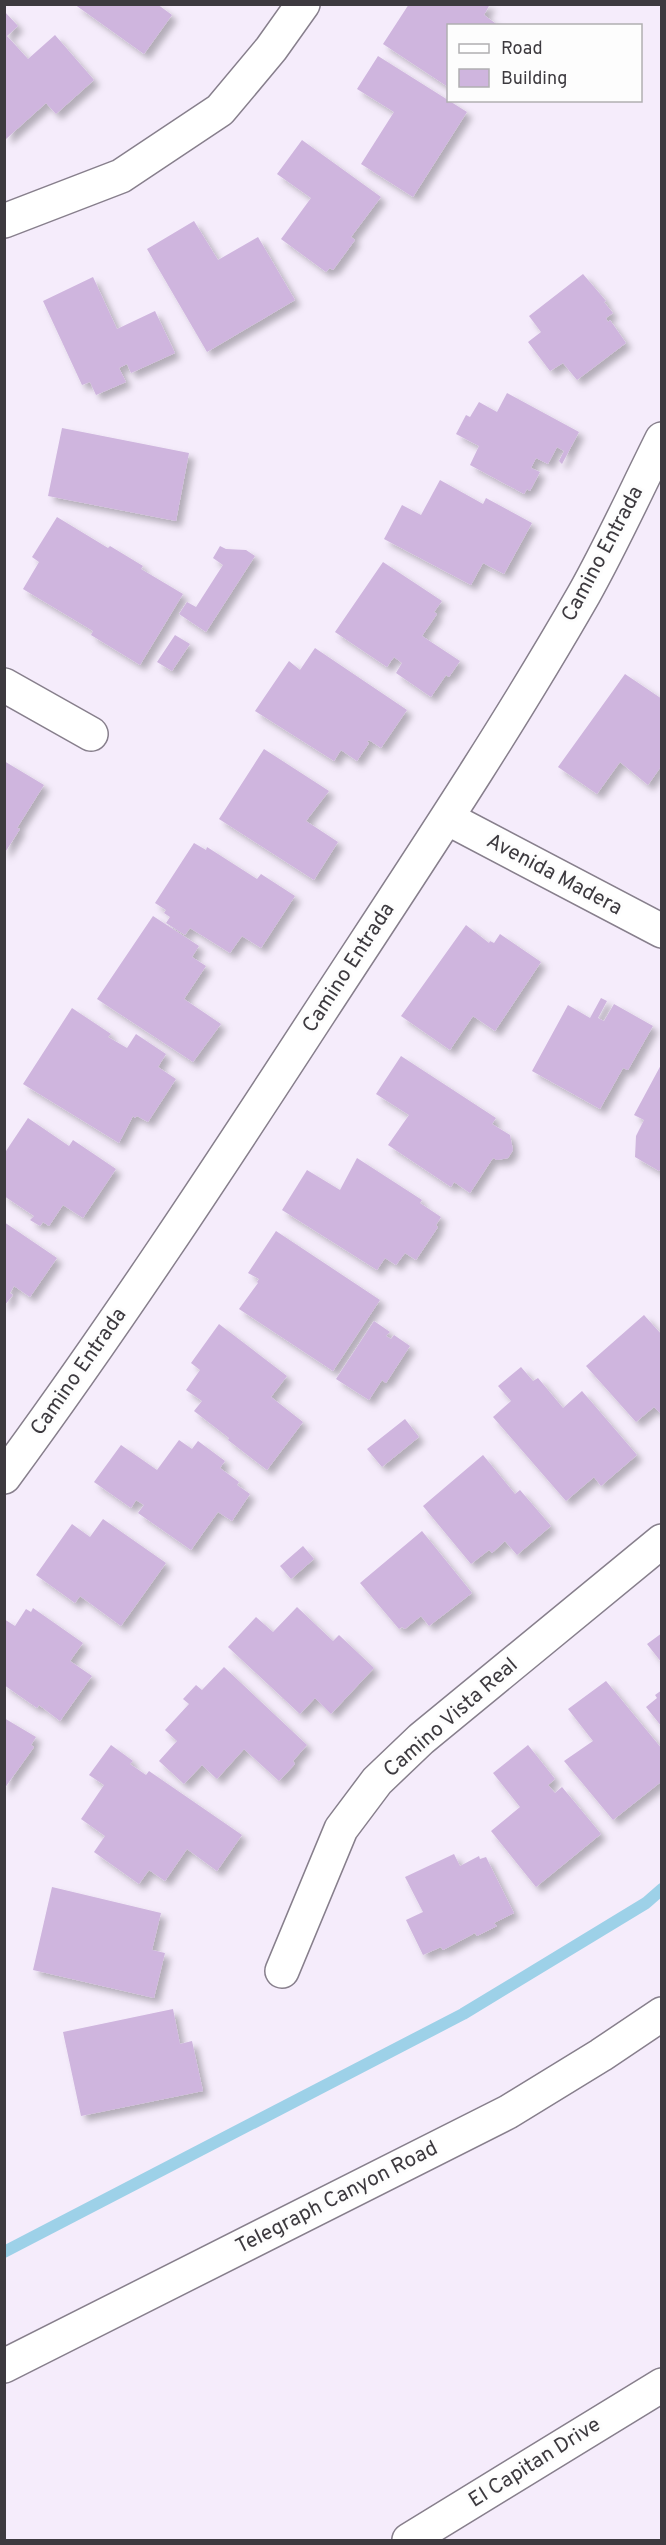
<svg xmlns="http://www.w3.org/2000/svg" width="666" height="2545" viewBox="0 0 666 2545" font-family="Overpass,sans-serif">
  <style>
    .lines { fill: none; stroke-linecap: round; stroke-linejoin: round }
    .stream { stroke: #9dd1e8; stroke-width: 12 }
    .building { fill: #cfb5de; filter: url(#shadow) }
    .street-casing { stroke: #877f8c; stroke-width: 36 }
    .secondary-casing { stroke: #877f8c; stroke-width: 36 }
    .street { stroke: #fff; stroke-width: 33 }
    .secondary { stroke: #fff; stroke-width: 33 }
    .labels { text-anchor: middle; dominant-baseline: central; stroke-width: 6; stroke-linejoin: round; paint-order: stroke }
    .street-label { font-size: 21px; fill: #3d3a3f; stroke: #fdfdfd }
  </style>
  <defs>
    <filter id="shadow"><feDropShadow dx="5.5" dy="5.5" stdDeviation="3" flood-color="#0004"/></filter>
  </defs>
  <rect width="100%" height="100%" fill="#f5ecfb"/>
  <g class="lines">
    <!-- stream -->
    <path class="stream" d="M 4,2252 L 463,2014 L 646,1903 L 662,1889"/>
  </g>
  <!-- building -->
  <path class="building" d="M 74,4 L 157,4 L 172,15 L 144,54 Z
    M 409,4 L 490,4 L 484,15 L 499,26 L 448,26 L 448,87 L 383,44 Z
    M 4,11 L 18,26 L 7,36 L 28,59 L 55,35 L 94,80 L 56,114 L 46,103 L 6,139 Z
    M 378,56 L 467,112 L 413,197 L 361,164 L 394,112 L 357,89 Z
    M 302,140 L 381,197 L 351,237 L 355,240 L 333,270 L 330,268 L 326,272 L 281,239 L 311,198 L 277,174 Z
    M 194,221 L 218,260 L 258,237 L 295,300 L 207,352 L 147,249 Z
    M 583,274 L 606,301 L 604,302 L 613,313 L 606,318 L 608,322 L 610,320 L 626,343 L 577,380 L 563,363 L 550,371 L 528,342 L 541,332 L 529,316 Z
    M 93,277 L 117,329 L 155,311 L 175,353 L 131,373 L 127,364 L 119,368 L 126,382 L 96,395 L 90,382 L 82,385 L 43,301 Z
    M 507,393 L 579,432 L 562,464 L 559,461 L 564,451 L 557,447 L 548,464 L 536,458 L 531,468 L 540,472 L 530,491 L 527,489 L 524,494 L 470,465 L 479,446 L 456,434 L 466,415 L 470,417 L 479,402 L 497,412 Z
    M 62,428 L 189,453 L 176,521 L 48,496 Z
    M 440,480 L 483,504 L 486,498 L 532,523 L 504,574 L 483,563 L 471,585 L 384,539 L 402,505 L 421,515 Z
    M 57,517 L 108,548 L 110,546 L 143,566 L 141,569 L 183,594 L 140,665 L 91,635 L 93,631 L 23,589 L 39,562 L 32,557 Z
    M 220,546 L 226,549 L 246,550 L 255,556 L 206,632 L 179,614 L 187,602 L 196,607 L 223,565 L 213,558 Z
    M 383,562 L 442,601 L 434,612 L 437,614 L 422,636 L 460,661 L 449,677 L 446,675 L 431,697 L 396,673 L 402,663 L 394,657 L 387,667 L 335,632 Z
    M 175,635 L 190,644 L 172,671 L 157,662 Z
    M 315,648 L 407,710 L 381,748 L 369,740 L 367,742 L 369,743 L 357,761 L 341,750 L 334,761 L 255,711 L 289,661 L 300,670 Z
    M 625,674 L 662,699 L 662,765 L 648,785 L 620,762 L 597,794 L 558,767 Z
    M 264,749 L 329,791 L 306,821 L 338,842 L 314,880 L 219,819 Z
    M 4,761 L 44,785 L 17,828 L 20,829 L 4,854 Z
    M 194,843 L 206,850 L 207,847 L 257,879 L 261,874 L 295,896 L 261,948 L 242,936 L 230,953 L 190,928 L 185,935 L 166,923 L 170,917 L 164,913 L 166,910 L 155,903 Z
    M 153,916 L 199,946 L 192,957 L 206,966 L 184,999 L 221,1024 L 193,1062 L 97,999 Z
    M 466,925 L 489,943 L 490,941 L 494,943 L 500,934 L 541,962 L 495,1031 L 473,1016 L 450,1050 L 401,1016 Z
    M 601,998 L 607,1001 L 598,1018 L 604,1021 L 614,1004 L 653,1026 L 628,1070 L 623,1068 L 600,1109 L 532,1071 L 568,1005 L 590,1018 Z
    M 72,1008 L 111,1034 L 108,1037 L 127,1048 L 136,1034 L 166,1054 L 158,1067 L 176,1079 L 148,1122 L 137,1116 L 135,1118 L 133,1116 L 119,1143 L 23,1084 Z
    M 401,1056 L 496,1118 L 492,1124 L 510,1135 L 513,1150 L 508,1158 L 497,1160 L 493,1158 L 470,1193 L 454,1182 L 451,1187 L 388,1145 L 409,1115 L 376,1094 Z
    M 662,1063 L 662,1167 L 659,1171 L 635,1157 L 636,1136 L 644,1120 L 634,1115 Z
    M 28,1118 L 69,1146 L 73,1140 L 116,1169 L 83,1218 L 63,1205 L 49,1226 L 43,1222 L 40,1226 L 30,1220 L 34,1216 L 4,1196 L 4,1154 Z
    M 357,1158 L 422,1200 L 420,1203 L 441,1217 L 436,1225 L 438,1227 L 416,1260 L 405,1253 L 396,1265 L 385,1258 L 377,1270 L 282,1210 L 307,1170 L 340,1190 Z
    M 4,1222 L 57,1258 L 30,1297 L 14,1286 L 10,1293 L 13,1295 L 4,1306 Z
    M 276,1231 L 380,1300 L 333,1371 L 239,1309 L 258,1283 L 257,1282 L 259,1279 L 248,1273 Z
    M 644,1315 L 662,1335 L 662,1415 L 654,1407 L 636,1422 L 586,1366 Z
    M 374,1321 L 390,1332 L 386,1336 L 391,1339 L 394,1335 L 410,1346 L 386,1383 L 382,1380 L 369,1400 L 336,1379 Z
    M 219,1324 L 287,1376 L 271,1397 L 303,1422 L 267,1470 L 228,1440 L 229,1438 L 194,1411 L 202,1401 L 186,1390 L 200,1370 L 191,1363 Z
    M 521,1367 L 533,1381 L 538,1378 L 563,1408 L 582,1391 L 637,1455 L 601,1486 L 594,1477 L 566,1501 L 493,1417 L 511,1401 L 498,1386 Z
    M 405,1419 L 419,1437 L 382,1467 L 367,1449 Z
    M 179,1440 L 192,1449 L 198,1441 L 225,1461 L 220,1468 L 239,1482 L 237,1485 L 250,1494 L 232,1521 L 218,1512 L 191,1550 L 138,1513 L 144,1505 L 136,1500 L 131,1508 L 94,1482 L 121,1445 L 157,1470 Z
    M 483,1455 L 515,1494 L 520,1490 L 551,1526 L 517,1555 L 505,1541 L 492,1553 L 489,1550 L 471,1564 L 423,1506 Z
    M 103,1519 L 166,1563 L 121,1626 L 80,1596 L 75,1603 L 36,1575 L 72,1524 L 90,1537 Z
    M 422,1531 L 472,1593 L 429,1626 L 421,1616 L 405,1629 L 402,1627 L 399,1629 L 360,1583 Z
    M 303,1546 L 314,1559 L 291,1579 L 280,1566 Z
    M 297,1607 L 333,1641 L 339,1635 L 374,1668 L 331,1714 L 315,1698 L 300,1714 L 228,1647 L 256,1617 L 273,1632 Z
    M 33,1608 L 83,1643 L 70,1661 L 92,1676 L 60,1721 L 39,1705 L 37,1708 L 4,1685 L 4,1619 L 15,1626 L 26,1609 L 31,1612 Z
    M 662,1633 L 662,1663 L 647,1644 Z
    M 224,1667 L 307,1745 L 293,1761 L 295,1764 L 279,1781 L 244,1749 L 217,1779 L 202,1765 L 184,1784 L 159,1761 L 177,1741 L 165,1730 L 189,1704 L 183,1699 L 196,1685 L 202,1690 Z
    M 606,1681 L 662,1749 L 662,1781 L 613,1820 L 564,1761 L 593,1741 L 568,1709 Z
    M 662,1690 L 662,1727 L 646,1707 L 657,1698 L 655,1695 Z
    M 4,1718 L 36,1737 L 31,1745 L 34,1747 L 4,1789 Z
    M 111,1745 L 133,1761 L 130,1764 L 146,1775 L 149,1771 L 242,1835 L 217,1871 L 187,1849 L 165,1881 L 149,1870 L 139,1884 L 94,1852 L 105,1836 L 81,1819 L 104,1785 L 89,1775 Z
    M 528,1745 L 555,1779 L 548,1785 L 555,1793 L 562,1787 L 601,1834 L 536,1887 L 491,1831 L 520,1807 L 493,1773 Z
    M 454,1854 L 460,1866 L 479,1856 L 480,1859 L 486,1857 L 514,1913 L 494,1923 L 497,1926 L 477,1936 L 475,1933 L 443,1950 L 441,1947 L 423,1955 L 406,1920 L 423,1912 L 405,1877 Z
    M 52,1887 L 161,1913 L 152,1950 L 165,1953 L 154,1998 L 33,1970 Z
    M 173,2009 L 180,2044 L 192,2041 L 203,2091 L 81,2116 L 63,2032 Z"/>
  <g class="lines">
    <!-- street casing -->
    <g class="street-casing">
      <path id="street" d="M 4,221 L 121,176 L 220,110 L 271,49 L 303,4
        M 4,685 L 91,734
        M 447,818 L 662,931
        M 4,1477 C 115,1326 218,1169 320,1012 C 410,874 502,737 584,594 C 612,544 636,491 662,439
        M 282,1971 L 341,1829 L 377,1781 L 421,1739 L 662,1541
        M 409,2540 L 662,2385"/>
    </g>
    <!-- secondary casing -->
    <g class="secondary-casing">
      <path id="secondary" d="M 4,2366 L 508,2112 L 601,2055 L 662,2014"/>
    </g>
    <!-- street -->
    <use href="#street" class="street"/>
    <!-- secondary -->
    <use href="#secondary" class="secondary"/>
  </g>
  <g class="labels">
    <!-- street labels -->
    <g class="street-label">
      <text transform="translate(603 554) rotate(-62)">Camino Entrada</text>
      <text transform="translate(554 875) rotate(28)">Avenida Madera</text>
      <text transform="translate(349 968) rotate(-57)">Camino Entrada</text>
      <text transform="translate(79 1372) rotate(-55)">Camino Entrada</text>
      <text transform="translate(451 1718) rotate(-41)">Camino Vista Real</text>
      <text transform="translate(337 2198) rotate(-27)">Telegraph Canyon Road</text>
      <text transform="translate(535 2463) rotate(-32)">El Capitan Drive</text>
    </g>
  </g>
  <!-- border -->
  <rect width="666" height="2545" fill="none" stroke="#3d3a3f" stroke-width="12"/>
  <!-- legend -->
  <rect x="447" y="24" width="195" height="78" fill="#fdfdfd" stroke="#b0afb1" stroke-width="1.5"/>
  <rect x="459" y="44" width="30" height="9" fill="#ffffff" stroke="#b0afb1" stroke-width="1.5"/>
  <text x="501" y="54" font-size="18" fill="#3d3a3f">Road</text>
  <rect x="459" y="69" width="30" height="18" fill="#cfb5de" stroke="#b0afb1" stroke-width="1.5"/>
  <text x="501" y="84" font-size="18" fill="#3d3a3f">Building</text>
</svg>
